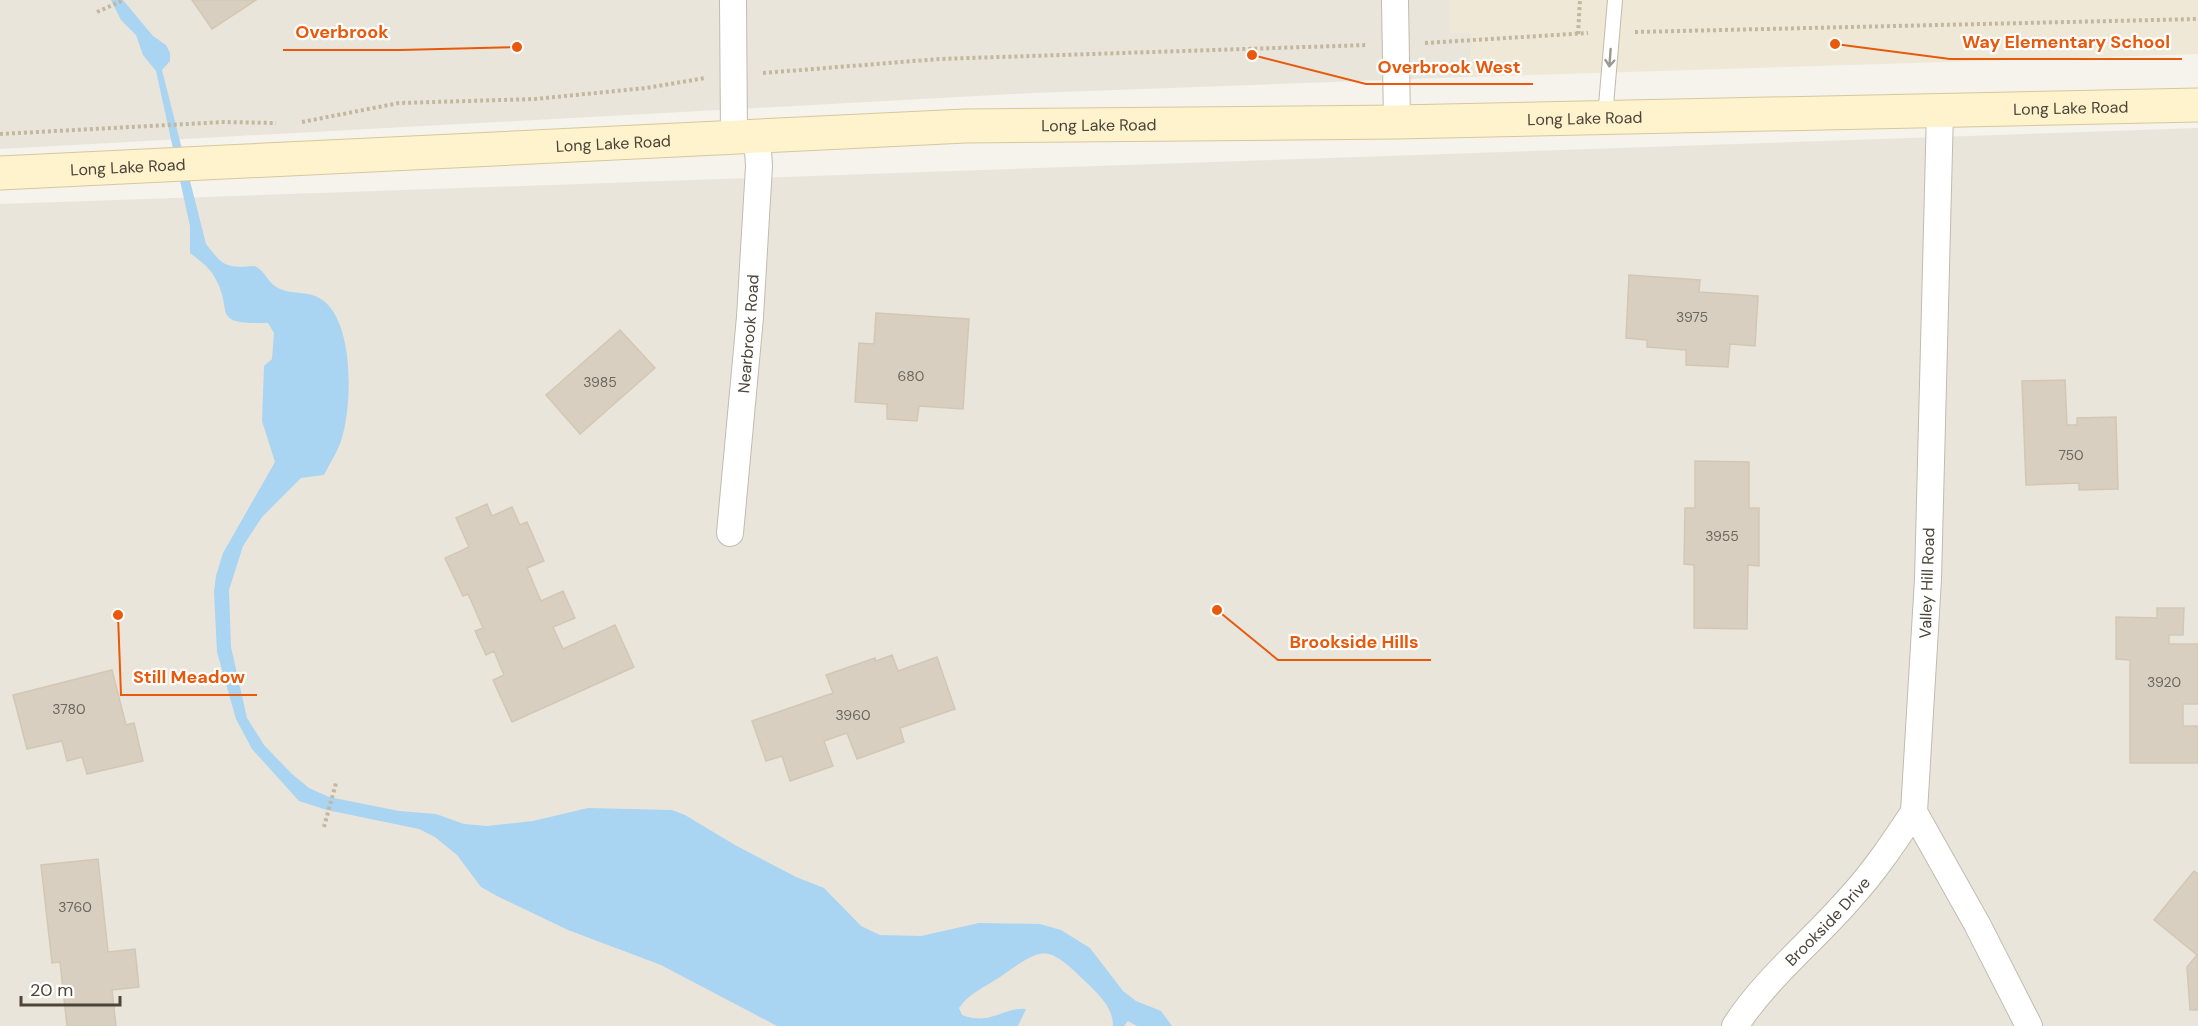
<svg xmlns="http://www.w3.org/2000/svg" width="2198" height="1026" viewBox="0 0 2198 1026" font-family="'DM Sans',sans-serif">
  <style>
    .residential { fill: #eae5da }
    .education { fill: #efe8d6 }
    .water { fill: #a9d4f2 }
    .building { fill: #d8cfc1; stroke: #d3c7b4; stroke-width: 1.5 }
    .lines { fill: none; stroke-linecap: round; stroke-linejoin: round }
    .service-casing { stroke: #c2bbae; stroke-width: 16 }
    .minor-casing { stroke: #c2bbae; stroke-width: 28 }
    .secondary-casing { stroke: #d6c79b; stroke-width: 35 }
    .path { stroke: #c4b79f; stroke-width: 4; stroke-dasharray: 3 3; stroke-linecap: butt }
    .service { stroke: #fff; stroke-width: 14 }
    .minor { stroke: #fff; stroke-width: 26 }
    .secondary { stroke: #fff3cd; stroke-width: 33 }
    .oneway { stroke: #9c9892 }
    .labels { text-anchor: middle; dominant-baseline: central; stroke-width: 4.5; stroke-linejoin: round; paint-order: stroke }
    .number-label { font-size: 14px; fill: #6e675b }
    .street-label { font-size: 16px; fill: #4b4439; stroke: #fff }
    .leader { fill: none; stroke: #e8590c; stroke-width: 2 }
    .callout-dot { fill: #e8590c; stroke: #fff; stroke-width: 2 }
    .callout-label { font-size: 18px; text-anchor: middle; font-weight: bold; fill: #e8590c; stroke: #fff; stroke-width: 4.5; stroke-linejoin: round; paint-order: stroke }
  </style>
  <rect width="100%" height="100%" fill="#f6f3ec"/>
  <!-- residential -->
  <path class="residential" d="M 0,0 L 1450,0 L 1450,33 L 1473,33 L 1469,77 L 1033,93 L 0,149 Z
    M 2198,128 L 2198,1026 L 0,1026 L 0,204 Z"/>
  <!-- education -->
  <path class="education" d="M 1450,0 L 2198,0 L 2198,54 L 1469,77 L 1473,33 L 1450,33 Z"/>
  <!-- water -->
  <path class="water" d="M 111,0 L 123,0 L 153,36 L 166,45 L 170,53 L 170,61 L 162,70 L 206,244 C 224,267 225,268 255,266 C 265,271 268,283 278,288 C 294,296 310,289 325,302 C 354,327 352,404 342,438 C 338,451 330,463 324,475 L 301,478 L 262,517 L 243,546 L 229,590 L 231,647 L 247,718 L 264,745 L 292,774 L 309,788 L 329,797 L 399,811 L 436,814 L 464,824 L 487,826 L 533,821 L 588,808 L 672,810 L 685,815 L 735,845 L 796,877 L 824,888 L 861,926 L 880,935 L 921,936 L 979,923 L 1040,924 L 1061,930 L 1090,948 L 1123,991 L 1136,1001 L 1161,1011 L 1172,1026 L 1137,1026 L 1128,1021 L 1124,1026 L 1113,1026 C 1113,1008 1100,996 1088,984 C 1047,944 1045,945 1000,977 C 985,987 969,993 959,1008 L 962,1015 C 991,1026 1003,1007 1026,1009 L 1018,1026 L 777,1026 L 661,965 L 568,930 L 497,896 L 481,887 L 457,855 L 435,837 L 419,829 L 327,810 L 299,801 L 252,749 L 236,719 L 217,652 L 214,592 L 216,576 L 223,553 L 275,462 L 262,421 L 264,366 L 272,359 L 274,333 L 268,323 C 207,324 236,313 214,276 C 209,267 199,260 190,253 L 190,226 L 156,71 L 143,55 L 136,35 L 121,20 Z"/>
  <!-- building -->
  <path class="building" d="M 192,0 L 256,0 L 212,29 Z
    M 1629,275 L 1700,280 L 1699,292 L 1758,296 L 1755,346 L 1730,344 L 1728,367 L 1686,365 L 1686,350 L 1647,347 L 1647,340 L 1626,338 Z
    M 876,313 L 969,319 L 963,409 L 919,406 L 917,421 L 887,419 L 887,404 L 855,402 L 859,343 L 874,344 Z
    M 620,330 L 655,368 L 580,434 L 546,395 Z
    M 2065,380 L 2067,425 L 2077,425 L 2077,418 L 2116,417 L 2118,489 L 2079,490 L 2079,483 L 2026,485 L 2022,381 Z
    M 1695,461 L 1749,462 L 1749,508 L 1759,508 L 1759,566 L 1748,565 L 1747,629 L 1694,628 L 1694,565 L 1684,564 L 1685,508 L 1695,508 Z
    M 487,504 L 492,516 L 512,507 L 520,525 L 527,522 L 544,561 L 527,568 L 541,601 L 563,591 L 575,618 L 553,627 L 563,649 L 615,625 L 634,667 L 512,722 L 493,680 L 504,675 L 494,651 L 486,655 L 475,631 L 483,628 L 468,594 L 463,596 L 445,558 L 469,547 L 456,518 Z
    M 2157,608 L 2184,608 L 2183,635 L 2169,635 L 2169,644 L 2198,644 L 2198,704 L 2183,704 L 2183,726 L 2198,726 L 2198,763 L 2130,763 L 2130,660 L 2116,659 L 2116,617 L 2157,618 Z
    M 892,655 L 898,671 L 937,657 L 955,709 L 900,728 L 904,742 L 857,759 L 847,733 L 824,741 L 833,766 L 790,781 L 782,756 L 766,761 L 752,721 L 833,693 L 826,675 L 875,658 L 876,661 Z
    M 112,670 L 126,725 L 134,723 L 143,761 L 87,774 L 82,757 L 67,761 L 62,741 L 27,749 L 13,695 Z
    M 98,859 L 108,952 L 135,949 L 139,987 L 112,990 L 116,1026 L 67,1026 L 60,962 L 52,963 L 41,865 Z
    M 2194,871 L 2198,874 L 2198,1010 L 2190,1010 L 2187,967 L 2197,955 L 2154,920 Z"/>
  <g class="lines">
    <!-- service casing -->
    <g class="service-casing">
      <path id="service" d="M 1605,117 L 1615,0"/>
    </g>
    <!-- minor casing -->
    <g class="minor-casing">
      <g id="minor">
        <path d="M 733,0 L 734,137"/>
        <path d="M 1395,0 L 1397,122"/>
        <path d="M 1940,111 L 1928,579 L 1914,812 L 1977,924 L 2029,1026"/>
        <path id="s1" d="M 730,533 L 750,317 L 759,166 L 757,135"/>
        <path id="s2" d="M 1735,1026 C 1766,978 1813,941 1850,898 C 1874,872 1894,842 1914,812"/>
      </g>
    </g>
    <!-- secondary casing -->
    <g class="secondary-casing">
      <g id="secondary">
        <path id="s3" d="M 0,173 L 965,126 L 1397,122 L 2198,105"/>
      </g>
    </g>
    <!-- path -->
    <path class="path" d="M 97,12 L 124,0
      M 1635,32 L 2198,19
      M 1578,34 L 1580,0
      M 1425,43 L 1588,33
      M 763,73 L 939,59 L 1367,45
      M 302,122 L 399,103 L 535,99 L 646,88 L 705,78
      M 0,134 L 224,122 L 276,123
      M 324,827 L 336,783"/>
    <!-- service -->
    <use href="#service" class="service"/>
    <!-- minor -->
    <use href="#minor" class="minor"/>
    <!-- secondary -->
    <use href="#secondary" class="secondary"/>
  </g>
  <!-- one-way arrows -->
  <defs><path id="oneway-shaft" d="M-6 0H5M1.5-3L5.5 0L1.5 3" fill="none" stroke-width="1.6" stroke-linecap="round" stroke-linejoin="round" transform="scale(1.5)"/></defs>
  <use class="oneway" href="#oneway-shaft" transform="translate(1610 58) rotate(94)"/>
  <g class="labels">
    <!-- number labels -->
    <g class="number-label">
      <text x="1692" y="317">3975</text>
      <text x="911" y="376">680</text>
      <text x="600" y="382">3985</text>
      <text x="2071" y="455">750</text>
      <text x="1722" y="536">3955</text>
      <text x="2164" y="682">3920</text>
      <text x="69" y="709">3780</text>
      <text x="853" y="715">3960</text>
      <text x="75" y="907">3760</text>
    </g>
    <!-- street labels -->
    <g class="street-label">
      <text stroke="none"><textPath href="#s3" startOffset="2072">Long Lake Road</textPath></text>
      <text stroke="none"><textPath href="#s3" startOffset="1586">Long Lake Road</textPath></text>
      <text stroke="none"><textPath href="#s3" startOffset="1100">Long Lake Road</textPath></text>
      <text stroke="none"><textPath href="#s3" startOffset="614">Long Lake Road</textPath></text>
      <text stroke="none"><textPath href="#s3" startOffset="128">Long Lake Road</textPath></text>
      <text stroke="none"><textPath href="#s1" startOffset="200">Nearbrook Road</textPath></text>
      <text transform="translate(1927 583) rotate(-88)">Valley Hill Road</text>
      <text stroke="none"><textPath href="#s2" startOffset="140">Brookside Drive</textPath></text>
    </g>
  </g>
  <!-- callouts -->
  <path class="leader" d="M517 47L400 50H283M1835 44L1950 59H2182M1252 55L1366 84H1533M1217 610L1278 660H1431M118 615L121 695H257"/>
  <g class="callout-dot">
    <circle cx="517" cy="47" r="6"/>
    <circle cx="1835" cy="44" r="6"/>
    <circle cx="1252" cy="55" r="6"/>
    <circle cx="1217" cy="610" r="6"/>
    <circle cx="118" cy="615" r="6"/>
  </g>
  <g class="callout-label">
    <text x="342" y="38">Overbrook</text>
    <text x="2066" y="48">Way Elementary School</text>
    <text x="1449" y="73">Overbrook West</text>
    <text x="1354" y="648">Brookside Hills</text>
    <text x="189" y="683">Still Meadow</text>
  </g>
  <!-- scale -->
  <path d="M21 996v9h99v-9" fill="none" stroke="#4b4439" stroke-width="3"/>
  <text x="30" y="996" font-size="18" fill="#4b4439" stroke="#ffffff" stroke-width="4.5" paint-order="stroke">20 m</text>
</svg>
